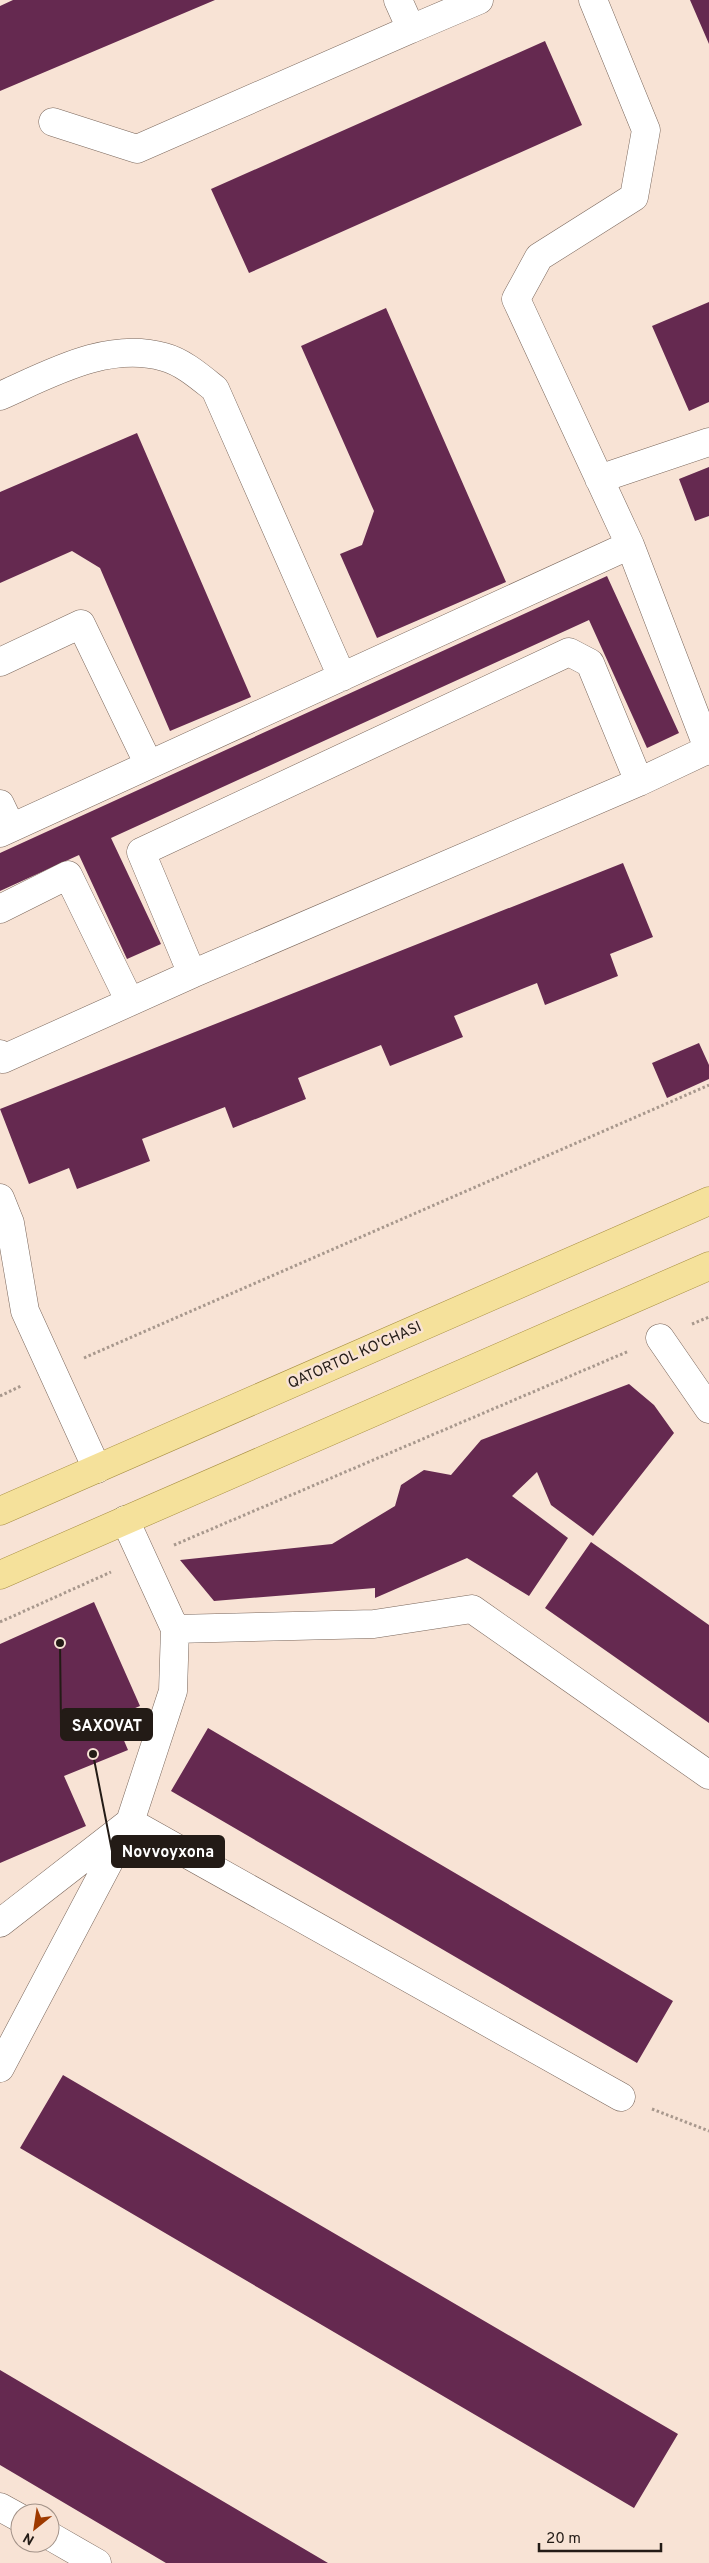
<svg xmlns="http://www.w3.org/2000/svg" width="709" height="2563" viewBox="0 0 709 2563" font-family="Overpass,sans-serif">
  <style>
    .building { fill: #652950 }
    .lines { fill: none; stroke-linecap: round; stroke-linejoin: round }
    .minor-casing { stroke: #7a675c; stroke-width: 29 }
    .major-casing { stroke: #a78f42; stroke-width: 29 }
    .path { stroke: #a8988d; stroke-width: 3; stroke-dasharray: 2.5 2.5; stroke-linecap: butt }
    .minor { stroke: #fff; stroke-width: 28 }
    .major { stroke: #f5e19b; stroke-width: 28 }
    .labels { text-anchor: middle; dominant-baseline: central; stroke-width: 5; stroke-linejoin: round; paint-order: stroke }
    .street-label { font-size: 15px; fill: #231b16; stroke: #f8e3d5 }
    .leader { fill: none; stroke: #231b16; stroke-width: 2 }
    .callout-dot { fill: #231b16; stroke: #f8e3d5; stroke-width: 2 }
    .callout { fill: #231b16; stroke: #231b16; stroke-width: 2 }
    .callout-label { font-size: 16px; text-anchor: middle; font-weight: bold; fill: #fff }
  </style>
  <rect width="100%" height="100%" fill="#f8e3d5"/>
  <!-- building -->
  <path class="building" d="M 13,0 L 215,0 L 0,91 L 0,6 Z
    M 690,0 L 709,0 L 709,44 Z
    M 545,41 L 582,125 L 249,273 L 211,189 Z
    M 709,302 L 709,402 L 689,411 L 652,326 Z
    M 386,308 L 506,582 L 377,638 L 340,554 L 362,545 L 374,511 L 301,346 Z
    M 137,433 L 251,697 L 170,731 L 100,568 L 72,551 L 0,583 L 0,492 Z
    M 709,467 L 709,516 L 695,521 L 679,479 Z
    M 607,576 L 679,733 L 647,748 L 589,620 L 111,838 L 161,944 L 127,959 L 79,855 L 0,891 L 0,853 Z
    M 623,863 L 653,937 L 610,954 L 618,976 L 545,1005 L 537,983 L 454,1016 L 463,1037 L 390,1066 L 381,1045 L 298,1078 L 306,1099 L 233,1128 L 225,1107 L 142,1139 L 150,1161 L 77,1189 L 69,1168 L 29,1184 L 0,1109 Z
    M 699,1043 L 709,1065 L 709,1079 L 667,1098 L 652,1063 Z
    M 629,1384 L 654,1405 L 674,1433 L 593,1536 L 551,1505 L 537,1472 L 512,1496 L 568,1538 L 529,1596 L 467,1558 L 375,1598 L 375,1588 L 214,1601 L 180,1560 L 332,1544 L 395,1506 L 401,1485 L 424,1470 L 451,1475 L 481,1440 Z
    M 591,1542 L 709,1625 L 709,1723 L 545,1608 Z
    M 94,1602 L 140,1706 L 114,1717 L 128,1750 L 64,1776 L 86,1826 L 0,1863 L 0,1644 Z
    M 208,1728 L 673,2001 L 637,2063 L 171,1791 Z
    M 63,2075 L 678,2434 L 634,2508 L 20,2148 Z
    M 0,2370 L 328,2563 L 166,2563 L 0,2465 Z"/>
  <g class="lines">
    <!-- minor casing -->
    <g class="minor-casing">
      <path id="minor" d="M 593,0 L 646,130 L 634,197 L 539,257 L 516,299 L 630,545 L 709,751
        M 411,29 L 479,0
        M 53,122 L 137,149 L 411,29 L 398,0
        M 0,396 C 50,374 107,341 164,357 C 183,362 200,377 215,389 L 342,677
        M 599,479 L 709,442
        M 0,662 L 81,624 L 149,765
        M 639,782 L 590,663 L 569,652 L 141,852 L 192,974 L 639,782 L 709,749
        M 0,804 L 11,827
        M 0,833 L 630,545
        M 0,909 L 68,875 L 130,1002
        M 0,1054 L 3,1059 L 192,974
        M 0,1198 L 10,1223 L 25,1311 L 97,1469
        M 660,1338 L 709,1409
        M 125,1520 L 175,1629 L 374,1624 L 472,1609 L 709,1775
        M 0,1923 L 130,1822 L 621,2097
        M 0,2068 L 130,1822 L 173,1691 L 175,1629
        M 0,2507 L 20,2518
        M 50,2536 L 97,2563"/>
    </g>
    <!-- major casing -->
    <g class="major-casing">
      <path id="major" d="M 0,1511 L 709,1201
        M 0,1575 L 709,1266"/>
    </g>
    <!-- path -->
    <path class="path" d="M 692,1324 L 709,1317
      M 84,1358 L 709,1085
      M 0,1396 L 21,1386
      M 174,1545 L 629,1351
      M 0,1622 L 111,1572
      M 652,2109 L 709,2131"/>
    <!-- minor -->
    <use href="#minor" class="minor"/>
    <!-- major -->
    <use href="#major" class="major"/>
  </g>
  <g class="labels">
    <!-- street labels -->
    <g class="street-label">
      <text transform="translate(355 1356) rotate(-24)">QATORTOL KO'CHASI</text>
    </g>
  </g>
  <!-- callouts -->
  <path class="leader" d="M60 1643L61 1725M93 1754L112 1851"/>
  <g class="callout-dot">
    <circle cx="60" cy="1643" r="5"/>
    <circle cx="93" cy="1754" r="5"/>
  </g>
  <g class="callout">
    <rect x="61" y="1709" width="91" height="31" rx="5"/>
    <rect x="112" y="1836" width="112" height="31" rx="5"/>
  </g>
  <g class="callout-label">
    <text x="107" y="1731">SAXOVAT</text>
    <text x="168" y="1857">Novvoyxona</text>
  </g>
  <!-- north arrow -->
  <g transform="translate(35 2528) rotate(210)"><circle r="24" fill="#f8e3d5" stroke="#a39389"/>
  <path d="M0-4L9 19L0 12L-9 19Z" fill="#9e3a00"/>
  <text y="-8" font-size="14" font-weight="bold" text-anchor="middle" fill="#231b16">N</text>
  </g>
  <!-- scale -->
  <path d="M539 2543v8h122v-8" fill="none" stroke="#231b16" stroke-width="2.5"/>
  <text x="546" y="2543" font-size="15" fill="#231b16" stroke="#f8e3d5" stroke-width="4" paint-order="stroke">20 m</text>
</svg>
